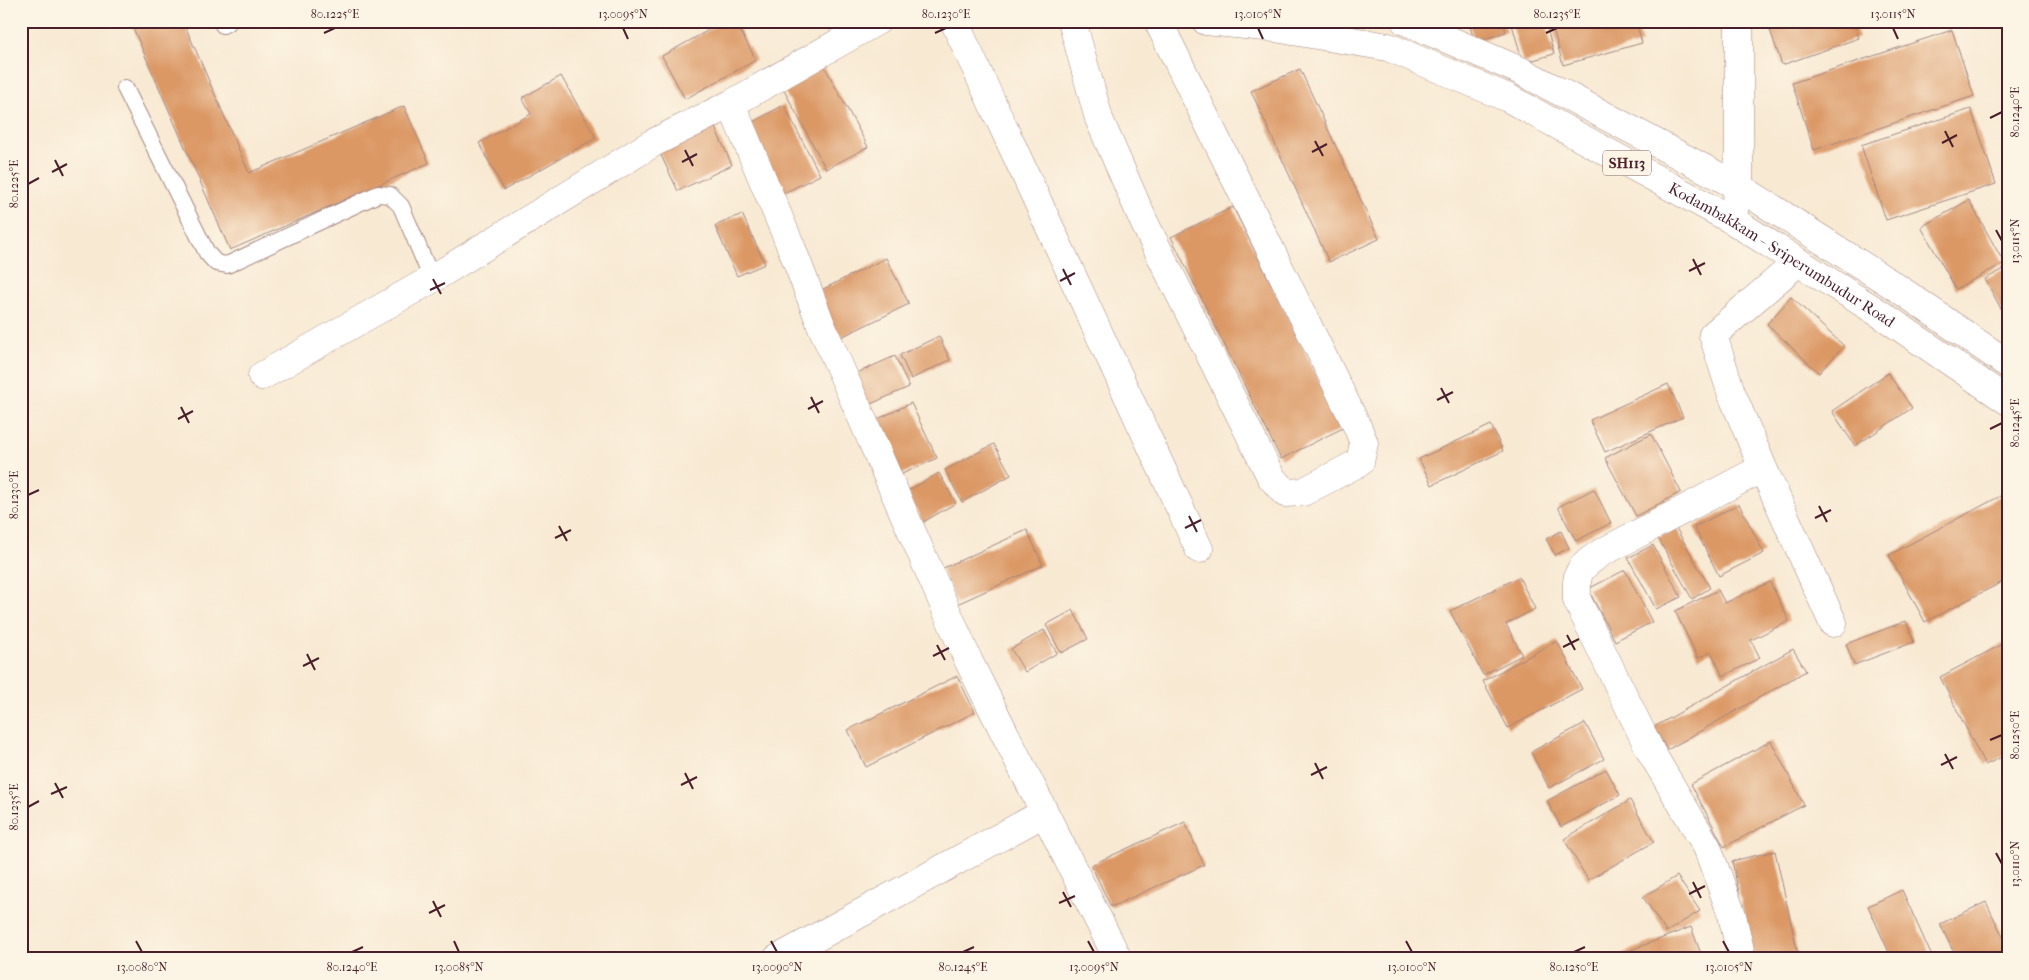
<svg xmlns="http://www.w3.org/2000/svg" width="2029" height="980" viewBox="0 0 2029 980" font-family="'IM FELL French Canon',serif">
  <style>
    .building { fill: #db9865 }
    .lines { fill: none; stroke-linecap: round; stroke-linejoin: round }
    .lane-casing { stroke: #a1847f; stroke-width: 18 }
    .street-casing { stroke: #a1847f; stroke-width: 29 }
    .primary-casing { stroke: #a1847f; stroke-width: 29 }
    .lane { stroke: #fff; stroke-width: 16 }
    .street { stroke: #fff; stroke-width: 28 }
    .primary { stroke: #fff; stroke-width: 28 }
    .ticks { fill: none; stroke: #4a1f2b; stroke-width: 2 }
    .labels { text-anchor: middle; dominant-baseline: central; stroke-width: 4; stroke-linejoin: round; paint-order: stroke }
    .shield { fill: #fcf5e5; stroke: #7f5f63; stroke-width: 1 }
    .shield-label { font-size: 15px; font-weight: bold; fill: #4a1f2b }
    .street-label { font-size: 16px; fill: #4a1f2b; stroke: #fcf5e5 }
    .neatline { fill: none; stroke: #4a1f2b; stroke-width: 2 }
    .ticks-label { font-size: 12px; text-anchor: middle; fill: #4a1f2b }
  </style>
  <rect width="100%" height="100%" fill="#fcf5e5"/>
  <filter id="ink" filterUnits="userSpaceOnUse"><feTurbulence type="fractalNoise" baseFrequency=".02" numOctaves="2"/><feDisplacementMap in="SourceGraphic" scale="10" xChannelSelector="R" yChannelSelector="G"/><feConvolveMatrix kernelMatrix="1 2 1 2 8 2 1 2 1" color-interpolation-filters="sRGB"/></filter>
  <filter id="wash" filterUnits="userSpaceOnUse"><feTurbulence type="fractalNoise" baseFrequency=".0096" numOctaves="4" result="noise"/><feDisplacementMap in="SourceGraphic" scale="20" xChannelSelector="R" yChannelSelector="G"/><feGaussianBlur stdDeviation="1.12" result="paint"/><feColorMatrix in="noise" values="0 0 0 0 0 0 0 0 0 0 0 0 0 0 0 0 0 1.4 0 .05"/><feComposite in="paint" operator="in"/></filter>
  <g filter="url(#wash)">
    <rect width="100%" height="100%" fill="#f8e9d3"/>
    <g id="blocks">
      <!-- building -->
      <path class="building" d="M 130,21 L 183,21 L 249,173 L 404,106 L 429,163 L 230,250 Z
        M 725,21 L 735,21 L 756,60 L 685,99 L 662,56 Z
        M 1468,21 L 1503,21 L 1506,32 L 1475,42 Z
        M 1511,21 L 1545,21 L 1554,54 L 1523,63 Z
        M 1551,21 L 1636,21 L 1642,43 L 1563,65 Z
        M 1787,21 L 1853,21 L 1859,38 L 1782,65 L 1769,27 Z
        M 1952,30 L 1974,96 L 1814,150 L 1792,83 Z
        M 820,58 L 868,147 L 826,169 L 779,81 Z
        M 1300,69 L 1379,239 L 1329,262 L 1251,91 Z
        M 561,76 L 596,138 L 504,190 L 479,143 L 531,114 L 522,98 Z
        M 784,105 L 820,175 L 784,193 L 749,124 Z
        M 1971,109 L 1996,184 L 1886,220 L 1861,145 Z
        M 713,123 L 732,165 L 678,191 L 658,149 Z
        M 1969,200 L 2004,263 L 1956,289 L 1921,227 Z
        M 1233,207 L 1343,428 L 1281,459 L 1171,237 Z
        M 742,214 L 765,264 L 737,276 L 715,226 Z
        M 886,258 L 909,304 L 835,340 L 813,294 Z
        M 2008,267 L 2008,315 L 2005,316 L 1985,279 Z
        M 1791,297 L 1844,346 L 1819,373 L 1767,324 Z
        M 939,336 L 950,360 L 911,379 L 900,355 Z
        M 895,356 L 909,387 L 864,407 L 850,376 Z
        M 1888,373 L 1912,408 L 1855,446 L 1832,411 Z
        M 1668,384 L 1683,417 L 1605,452 L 1590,420 Z
        M 911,403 L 937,458 L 900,475 L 874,421 Z
        M 1491,425 L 1503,451 L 1432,485 L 1419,459 Z
        M 1651,434 L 1681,492 L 1636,516 L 1605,458 Z
        M 994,444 L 1011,475 L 962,502 L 945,470 Z
        M 939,473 L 956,503 L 923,522 L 906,492 Z
        M 1594,489 L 1611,523 L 1576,541 L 1558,507 Z
        M 2008,492 L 2008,579 L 1925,622 L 1889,555 Z
        M 1739,504 L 1764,553 L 1719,576 L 1694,527 Z
        M 1676,528 L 1710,588 L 1692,599 L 1658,538 Z
        M 1027,530 L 1043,565 L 957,604 L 941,569 Z
        M 1561,531 L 1569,548 L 1555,555 L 1546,539 Z
        M 1653,545 L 1681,597 L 1656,609 L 1628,558 Z
        M 1625,570 L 1652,622 L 1615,641 L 1588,589 Z
        M 1519,577 L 1535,609 L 1506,624 L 1522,655 L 1483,675 L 1450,611 Z
        M 1770,582 L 1789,621 L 1751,640 L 1760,658 L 1723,676 L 1711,652 L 1698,658 L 1675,611 L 1718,590 L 1725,603 Z
        M 1073,610 L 1088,639 L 1061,653 L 1046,625 Z
        M 1906,621 L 1914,642 L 1854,665 L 1846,644 Z
        M 1044,630 L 1057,653 L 1025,672 L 1011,649 Z
        M 1557,641 L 1582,689 L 1508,728 L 1483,681 Z
        M 2008,641 L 2008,754 L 1985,765 L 1940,677 Z
        M 1793,649 L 1806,671 L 1667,750 L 1654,727 Z
        M 957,676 L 975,712 L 866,767 L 848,730 Z
        M 1585,723 L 1604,759 L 1549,788 L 1531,752 Z
        M 1771,741 L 1804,805 L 1724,847 L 1691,784 Z
        M 1606,769 L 1620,795 L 1561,827 L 1547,801 Z
        M 1630,800 L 1654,842 L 1588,880 L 1564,839 Z
        M 1185,822 L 1204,865 L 1111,907 L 1091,865 Z
        M 1775,851 L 1799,959 L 1754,959 L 1732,861 Z
        M 1677,876 L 1700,911 L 1666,932 L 1643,897 Z
        M 1902,890 L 1933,959 L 1892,959 L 1868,906 Z
        M 1986,902 L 2008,947 L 2008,959 L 1957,959 L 1940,924 Z
        M 1691,927 L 1703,959 L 1608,959 Z"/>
    </g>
  </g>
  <g filter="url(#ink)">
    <use href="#blocks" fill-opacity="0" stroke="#a1847f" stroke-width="1"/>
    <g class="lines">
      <!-- lane casing -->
      <g class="lane-casing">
        <path id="lane" d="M 223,25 L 230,21
          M 125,88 L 207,253 L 216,263 L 227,265 L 378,194 L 390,195 L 401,206 L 432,279"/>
      </g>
      <!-- street casing -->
      <g class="street-casing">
        <path id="street" d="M 954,21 L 1199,549
          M 1072,21 L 1099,119 L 1144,222 L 1271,477 L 1285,493 L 1303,492 L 1360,462 L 1364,443 L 1357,426 L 1158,21
          M 731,104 L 792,249 L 822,327 L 969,662 L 1118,959
          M 1732,220 L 1739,187 L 1739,21
          M 1798,262 L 1713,335 L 1731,392 L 1763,468 L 1833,623
          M 262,376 L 432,279 L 653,143 L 731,104 L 877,21
          M 777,959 L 1044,813
          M 1742,959 L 1732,915 L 1707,847 L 1651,752 L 1577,600 C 1576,572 1577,569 1601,553 L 1763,468"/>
      </g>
      <!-- primary casing -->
      <g class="primary-casing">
        <g id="primary">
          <path id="s1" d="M 1206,21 L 1275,28 L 1388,47 L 1508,98 L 1732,220 L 1882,315 L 2008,401"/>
          <path d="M 1405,21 L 1521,71 L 1739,187 L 1899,289 L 2008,364"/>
        </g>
      </g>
      <!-- lane -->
      <use href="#lane" class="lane"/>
      <!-- street -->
      <use href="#street" class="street"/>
      <!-- primary -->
      <use href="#primary" class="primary"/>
    </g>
  </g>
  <!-- ticks -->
  <path class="ticks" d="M 623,28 L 628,39M 1258,28 L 1263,39M 1893,28 L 1898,39M 324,33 L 335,28M 935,33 L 946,28M 1546,33 L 1557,28M 1990,118 L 2002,112M 1945,131 L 1953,147M 1315,141 L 1323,156M 1942,143 L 1957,135M 685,150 L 693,166M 1312,152 L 1327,144M 55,160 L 63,176M 682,162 L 697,154M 52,172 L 67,164M 28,184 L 39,178M 1996,230 L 2002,241M 1693,259 L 1701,275M 1063,269 L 1071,285M 1689,271 L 1705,263M 433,279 L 441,294M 1060,281 L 1075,273M 430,290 L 445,283M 1441,388 L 1449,403M 811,397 L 819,413M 1437,400 L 1453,392M 181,407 L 189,423M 808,409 L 823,401M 178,419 L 193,411M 1990,429 L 2002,423M 28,495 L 39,490M 1819,506 L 1827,522M 1189,516 L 1197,532M 1815,518 L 1831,510M 559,526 L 567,541M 1185,528 L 1201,520M 555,538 L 571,530M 1567,635 L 1575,650M 937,645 L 945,660M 1563,647 L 1579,639M 307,654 L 315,670M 933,656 L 949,648M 303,666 L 319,658M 1990,740 L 2002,735M 1945,754 L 1953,769M 1315,763 L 1323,779M 1941,765 L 1957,757M 685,773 L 693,789M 1311,775 L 1327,767M 55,783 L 63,798M 681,785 L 697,777M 51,794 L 67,787M 28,807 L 39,801M 1996,853 L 2002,864M 1693,882 L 1701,898M 1063,892 L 1071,907M 1689,894 L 1705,886M 433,901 L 441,917M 1059,903 L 1075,896M 429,913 L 445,905M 136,941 L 142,952M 454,941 L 459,952M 771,941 L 777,952M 1088,941 L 1094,952M 1406,941 L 1412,952M 1723,941 L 1729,952M 352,952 L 363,947M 963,952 L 974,947M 1574,952 L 1585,947"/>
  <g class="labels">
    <!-- shield labels -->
    <rect class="shield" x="1603" y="150.5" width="48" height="25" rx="4"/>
    <g class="shield-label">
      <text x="1627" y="163">SH113</text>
    </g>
    <!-- street labels -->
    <g class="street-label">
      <text stroke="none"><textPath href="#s1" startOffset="630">Kodambakkam – Sriperumbudur Road</textPath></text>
    </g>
  </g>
  <!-- margin -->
  <rect width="2029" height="980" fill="none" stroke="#fcf5e5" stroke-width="55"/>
  <rect x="28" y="28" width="1974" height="924" class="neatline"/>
  <g class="ticks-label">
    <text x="335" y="18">80.1225°E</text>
    <text x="623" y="18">13.0095°N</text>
    <text x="946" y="18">80.1230°E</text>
    <text x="1258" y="18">13.0105°N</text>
    <text x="1557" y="18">80.1235°E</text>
    <text x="1893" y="18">13.0115°N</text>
    <text transform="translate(2015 112) rotate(-90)" y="4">80.1240°E</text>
    <text transform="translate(14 184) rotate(-90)" y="4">80.1225°E</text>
    <text transform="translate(2015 241) rotate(-90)" y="4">13.0115°N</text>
    <text transform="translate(2015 423) rotate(-90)" y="4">80.1245°E</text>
    <text transform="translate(14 495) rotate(-90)" y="4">80.1230°E</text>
    <text transform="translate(2015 735) rotate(-90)" y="4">80.1250°E</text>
    <text transform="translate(14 807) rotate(-90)" y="4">80.1235°E</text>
    <text transform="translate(2015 864) rotate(-90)" y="4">13.0110°N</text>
    <text x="142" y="971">13.0080°N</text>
    <text x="352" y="971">80.1240°E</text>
    <text x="459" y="971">13.0085°N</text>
    <text x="777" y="971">13.0090°N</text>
    <text x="963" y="971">80.1245°E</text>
    <text x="1094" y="971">13.0095°N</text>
    <text x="1412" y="971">13.0100°N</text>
    <text x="1574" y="971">80.1250°E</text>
    <text x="1729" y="971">13.0105°N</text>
  </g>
</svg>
